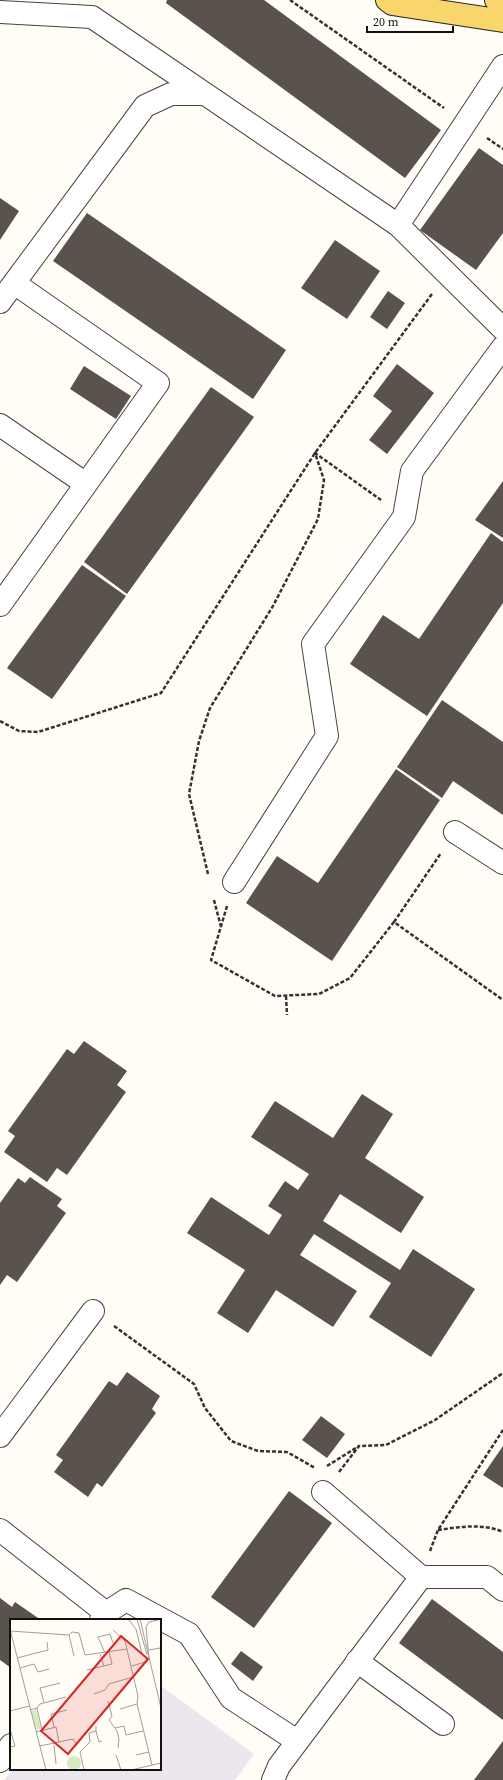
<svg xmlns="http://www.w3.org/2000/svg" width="503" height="1780" viewBox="0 0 503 1780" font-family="'Source Serif 4',serif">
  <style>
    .industrial { fill: #eee6ef }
    .building { fill: #5a524d }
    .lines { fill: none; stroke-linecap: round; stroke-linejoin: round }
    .minor-casing { stroke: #444; stroke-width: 24 }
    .major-casing { stroke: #222; stroke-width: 24 }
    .path { stroke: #333; stroke-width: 2.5; stroke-dasharray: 4 2; stroke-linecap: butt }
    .minor { stroke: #fff; stroke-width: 22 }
    .major { stroke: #f9d66b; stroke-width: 22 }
    .inset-road { fill: none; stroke: #a09f9a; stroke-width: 1 }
    .view { fill: #d62828; fill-opacity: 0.15; stroke: #d62828; stroke-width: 2 }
    .inset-edge { fill: none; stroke: #111; stroke-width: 2 }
  </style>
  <rect width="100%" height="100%" fill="#fffdf5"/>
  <!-- industrial -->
  <path class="industrial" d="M 160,1685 L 254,1754 L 235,1780 L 4,1780 L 13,1769 L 160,1769 Z"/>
  <!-- building -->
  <path class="building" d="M 167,0 L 264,0 L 441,130 L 405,178 L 166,3 Z
    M 479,148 L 503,165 L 503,233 L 476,270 L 420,230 Z
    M 0,198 L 19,211 L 0,240 Z
    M 87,213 L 286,350 L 253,399 L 53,261 Z
    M 335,240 L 380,271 L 347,319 L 301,288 Z
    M 388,291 L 405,303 L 387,329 L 370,317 Z
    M 397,364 L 434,393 L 387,454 L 369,440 L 392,411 L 373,396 Z
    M 84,366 L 131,396 L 116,419 L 70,389 Z
    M 211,387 L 254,417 L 127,594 L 84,562 Z
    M 503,481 L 503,538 L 475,520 Z
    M 491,533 L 503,542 L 503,603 L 427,716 L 350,664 L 383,615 L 419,639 Z
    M 82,565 L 126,596 L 52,699 L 7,668 Z
    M 442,700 L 503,742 L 503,815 L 453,781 L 442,798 L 397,767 Z
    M 396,769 L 440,800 L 332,961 L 246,903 L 277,856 L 318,883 Z
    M 84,1041 L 127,1071 L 117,1085 L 126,1092 L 67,1175 L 57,1168 L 47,1182 L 4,1152 L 15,1136 L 8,1131 L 67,1049 L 74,1054 Z
    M 362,1094 L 393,1114 L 365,1158 L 424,1197 L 401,1233 L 340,1194 L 323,1221 L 400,1270 L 413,1249 L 475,1289 L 431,1357 L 369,1317 L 391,1283 L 314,1234 L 300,1255 L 357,1291 L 333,1327 L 276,1290 L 248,1333 L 217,1313 L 245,1270 L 187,1233 L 211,1197 L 269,1235 L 282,1215 L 268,1206 L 285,1181 L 298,1190 L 309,1174 L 251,1137 L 275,1101 L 333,1138 Z
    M 30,1177 L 62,1199 L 57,1206 L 66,1213 L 17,1282 L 7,1275 L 0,1285 L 0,1203 L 18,1178 L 25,1183 Z
    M 127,1372 L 160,1396 L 152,1409 L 156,1413 L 102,1487 L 97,1483 L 88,1497 L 54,1472 L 63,1460 L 56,1455 L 109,1381 L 117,1386 Z
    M 321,1416 L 345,1434 L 327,1458 L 302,1440 Z
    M 503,1446 L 503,1488 L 483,1475 Z
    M 289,1491 L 332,1523 L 254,1628 L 211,1597 Z
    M 0,1598 L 12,1607 L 15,1602 L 41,1620 L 11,1620 L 11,1668 L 0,1660 Z
    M 432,1599 L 503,1652 L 503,1720 L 399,1643 Z
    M 241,1651 L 263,1667 L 253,1681 L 231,1664 Z
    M 503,1741 L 503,1780 L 474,1780 Z"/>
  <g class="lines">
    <!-- minor casing -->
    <g class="minor-casing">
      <path id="minor" d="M 0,12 L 92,17 L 398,225 L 503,329
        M 398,225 L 503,66
        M 0,302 L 145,106 L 171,94 L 205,94
        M 0,425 L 86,484
        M 0,605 L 158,383 L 14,283
        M 455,832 L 503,863
        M 234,882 L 327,736 L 313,644 L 404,517 L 412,471 L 503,347
        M 0,1436 L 93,1311
        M 323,1492 L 421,1577
        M 0,1530 L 106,1613
        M 101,1620 L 106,1613 L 126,1600 L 189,1634 L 231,1698 L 297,1741
        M 357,1661 L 443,1724
        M 0,1761 L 11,1745
        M 273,1780 L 279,1766 L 421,1577 L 487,1577 L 503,1590"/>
    </g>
    <!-- major casing -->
    <g class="major-casing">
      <path id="major" d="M 387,0 L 392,4 L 503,21
        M 496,0 L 503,5"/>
    </g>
    <!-- path -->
    <path class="path" d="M 290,0 L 444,108
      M 487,138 L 503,149
      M 0,721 L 19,731 L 38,732 L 161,693 L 315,453 L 432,294
      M 208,874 L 189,794 L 199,741 L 210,708 L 273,606 L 318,519 L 324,480 L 315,453 L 381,500
      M 214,900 L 221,927
      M 227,906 L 211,960 L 275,996 L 319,994 L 350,978 L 394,922 L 503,1000
      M 394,922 L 441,853
      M 286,996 L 287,1015
      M 114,1326 L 194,1384 L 205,1408 L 231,1441 L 258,1451 L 287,1452 L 315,1468
      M 327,1466 L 359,1446
      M 339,1472 L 359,1446 L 386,1445 L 435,1420 L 503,1373
      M 438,1530 C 459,1527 484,1523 503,1532
      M 430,1551 L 438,1530 L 503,1430"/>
    <!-- minor -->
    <use href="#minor" class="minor"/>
    <!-- major -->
    <use href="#major" class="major"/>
  </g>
  <!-- overview -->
  <g transform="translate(10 1619)">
    <rect width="151" height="151" fill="#fffdf5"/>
    <path d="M 26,90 L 31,109 L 27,111 L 21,93 ZM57 144a7 7 0 1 1 14 0a7 7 0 1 1-14 0Z" fill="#d5ebbd"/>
    <path class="inset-road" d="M 118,0 L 126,10 L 132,35 L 137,41M 127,0 L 137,36M 130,0 L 151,89M 0,10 L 36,151M 103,11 L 115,22 L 128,77 L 127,85 L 142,146M 0,12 L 59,16M 139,31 L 150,29 L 151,34M 95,34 L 88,18 L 100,15 L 103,24M 90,35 L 94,47M 64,37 L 59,16 L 62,13 L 69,14 L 75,36 L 117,30M 7,39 L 38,31 L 37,23M 139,40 L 136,8 L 139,3 L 148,1M 122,47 L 138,42M 10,49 L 24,45 L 28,53 L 39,50M 77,51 L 102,45 L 99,33M 84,75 L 95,71 L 99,65 L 123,58M 98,82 L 102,97 L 99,101 L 107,112 L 109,120 L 108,129M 34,83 L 30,69 L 50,64M 27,89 L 30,85 L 56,78M 110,90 L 127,85M 20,91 L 27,89 L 32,111M 0,92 L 19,87M 44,108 L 41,95 L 57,91M 105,109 L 114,107 L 116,116 L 133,112M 0,110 L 5,127 L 0,128M 86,112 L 89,123 L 92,122M 26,113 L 46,108 L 49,123M 44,126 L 46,145M 30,127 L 63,120 L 67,126M 106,136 L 111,151M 126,136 L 139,133M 74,151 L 70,133 L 80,123 L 79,114 L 86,112 L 86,107M 121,151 L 151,144"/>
    <path class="view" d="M 111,17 L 138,40 L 58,135 L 31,112 Z"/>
    <rect width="151" height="151" class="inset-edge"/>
  </g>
  <!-- scale -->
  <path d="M367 26v6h86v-6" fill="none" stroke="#111111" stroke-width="2"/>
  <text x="373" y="26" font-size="12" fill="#111111" stroke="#ffffff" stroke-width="3" paint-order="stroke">20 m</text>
</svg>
